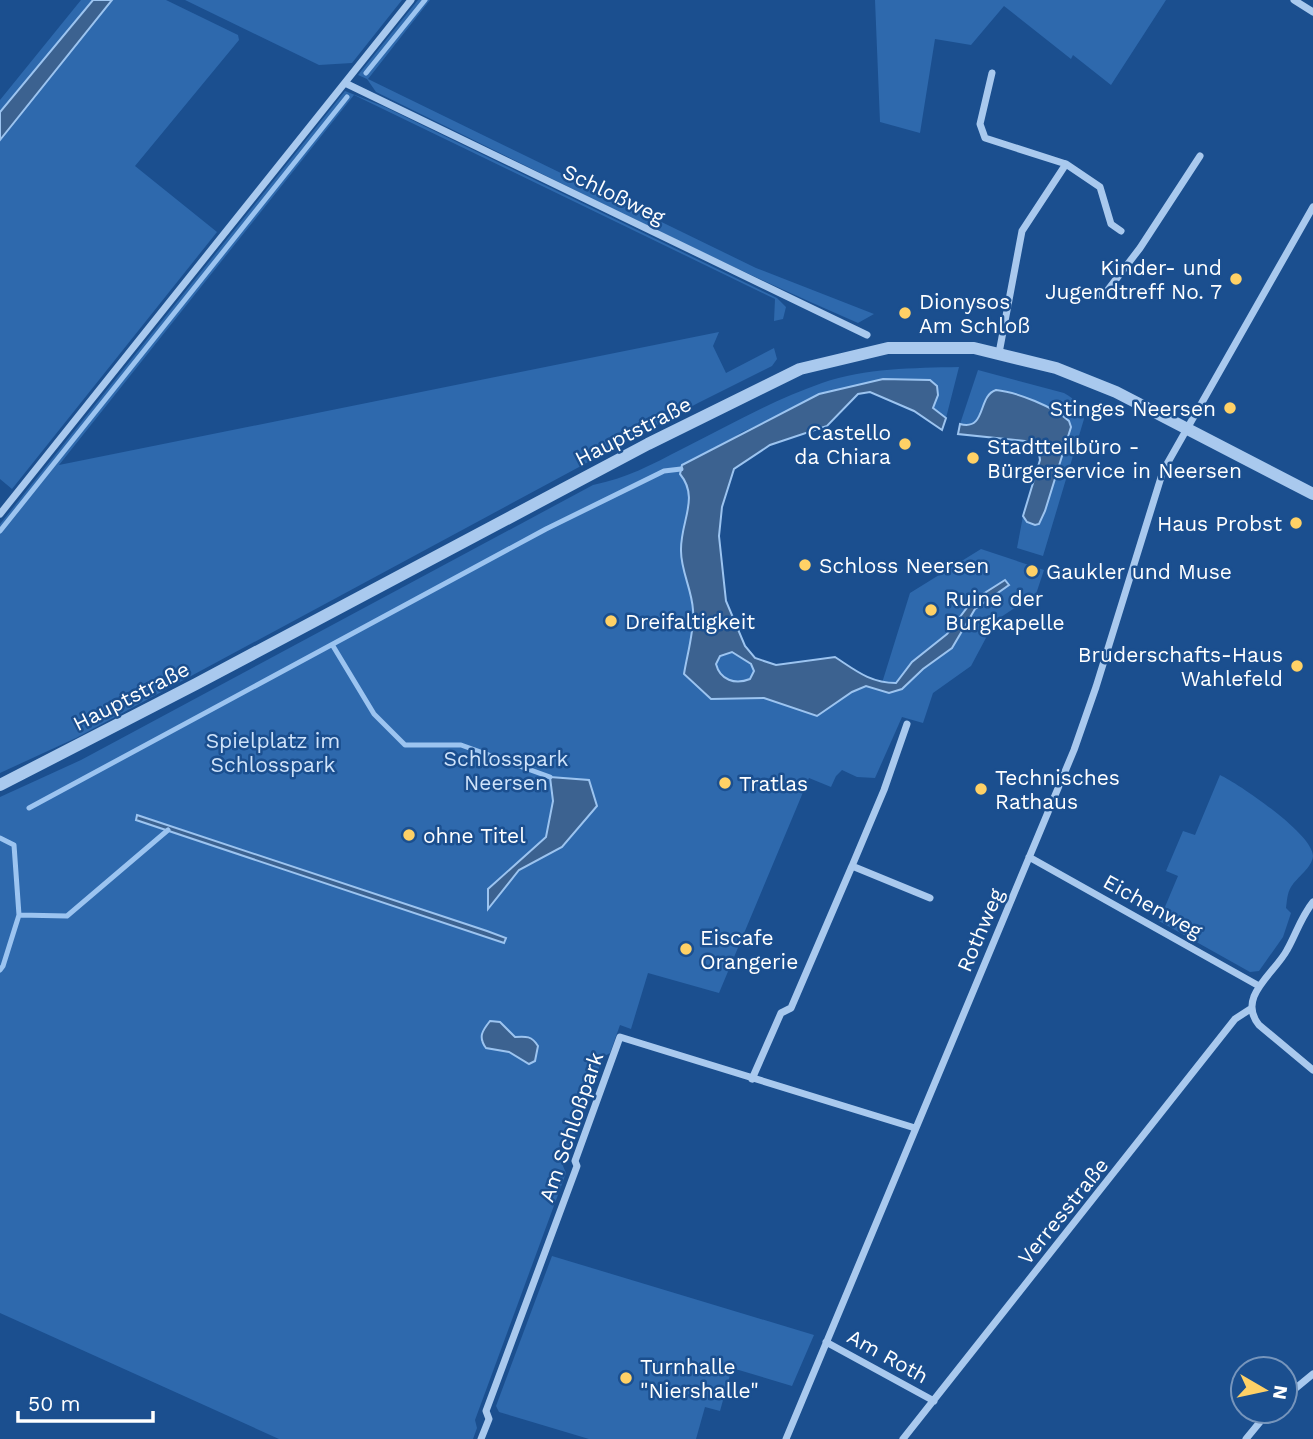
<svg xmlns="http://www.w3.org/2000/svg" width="1313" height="1439" viewBox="0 0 1313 1439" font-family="'Work Sans',sans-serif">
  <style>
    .green { fill: #2e69ad; fill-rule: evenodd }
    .water { fill: #3c6290; stroke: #9cc4f0; stroke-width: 2; fill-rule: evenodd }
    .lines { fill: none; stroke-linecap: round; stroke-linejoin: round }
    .stream { stroke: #9cc4f0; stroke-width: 5 }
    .minor { stroke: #a9c9ee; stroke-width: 7 }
    .tertiary { stroke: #a9c9ee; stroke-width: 12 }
    .poi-dot { fill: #ffd166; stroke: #1b4f8f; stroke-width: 2.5 }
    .labels { text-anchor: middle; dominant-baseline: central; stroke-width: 5; stroke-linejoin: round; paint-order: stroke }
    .street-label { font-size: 21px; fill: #fff; stroke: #1b4f8f }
    .poi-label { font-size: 21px; fill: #fff; stroke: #1b4f8f; text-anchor: start }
    .park-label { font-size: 21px; fill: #cfe3fa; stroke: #1b4f8f }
  </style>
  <rect width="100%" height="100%" fill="#1b4f8f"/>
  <!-- green -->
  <path class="green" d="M 81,0 L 93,0 L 0,112 L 0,100 Z
    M 112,0 L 166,0 L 238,35 L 239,40 L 135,166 L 217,232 L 12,489 L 0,479 L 0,140 Z
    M 185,0 L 402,0 L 352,63 L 319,65 Z
    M 418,0 L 430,0 L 368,79 L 756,268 L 874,314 L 858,323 C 694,252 536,170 376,92 L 367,79 L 358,75 Z
    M 875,0 L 1166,0 L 1111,85 L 1073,55 L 1071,59 L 1004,6 L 971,45 L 935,39 L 920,133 L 880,122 Z
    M 345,91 L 385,107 L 777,298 L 786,307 L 783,319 L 774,321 L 775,299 L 354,95 L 59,465 L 719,332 L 713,346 L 726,373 L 774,348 L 777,359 L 772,366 L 698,403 L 76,738 L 0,773 L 0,524 Z
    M 959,367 L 946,418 L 933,408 L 938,395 L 937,386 L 930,380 L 883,379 L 781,415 L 742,432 L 680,474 C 699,498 680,523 681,551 C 681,571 692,590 693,610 C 695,628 687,655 684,674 L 711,699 L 764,698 L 817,716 L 852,692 L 866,686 L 889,693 L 902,689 L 923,669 L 952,648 L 975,609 L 1009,585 L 972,601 L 947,634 L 912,662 L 896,683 L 882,683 L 910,593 L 981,549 L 1044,570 L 1036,594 L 995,621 L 971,666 L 933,693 L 923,723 L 902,717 L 875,778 L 857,777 L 842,770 L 836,776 L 831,787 L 809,778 L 719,993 L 648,973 L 631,1029 L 620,1025 L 610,1053 L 603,1057 L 563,1166 L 566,1173 L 475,1420 L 477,1428 L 473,1439 L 279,1439 L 0,1313 L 0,797 L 81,760 L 593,485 C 627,478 651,465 682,449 C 728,426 773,400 822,383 C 866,368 913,368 959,367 ZM 506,1027 C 511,1037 515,1037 526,1036 L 524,1062 L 509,1052 L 486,1048 L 481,1041 L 484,1029 Z
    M 978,370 L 1064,393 C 1076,400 1081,405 1084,419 L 1043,556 L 1017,548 L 1023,516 L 1027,522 L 1035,525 L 1039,524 L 1045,511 L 1071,427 L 1069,421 L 986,397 C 982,412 979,429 960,424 Z
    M 733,652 L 751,665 L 754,671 L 750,679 C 736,685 720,680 716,664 L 720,656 Z
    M 1220,775 C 1239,784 1313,834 1313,856 C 1312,868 1297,877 1291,887 C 1287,893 1287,902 1286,908 L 1291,913 L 1283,937 L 1259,971 L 1250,972 L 1159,921 L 1178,876 L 1166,871 L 1183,831 L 1195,835 Z
    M 552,1256 L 814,1335 L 792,1386 L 732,1368 L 720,1411 L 705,1407 L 696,1439 L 589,1439 L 499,1412 L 496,1406 Z"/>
  <!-- water -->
  <path class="water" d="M 93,0 L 112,0 L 0,140 L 0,112 Z
    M 883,379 L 930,380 L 937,386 L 938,395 L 933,408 L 946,418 L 942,430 L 914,411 L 870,392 L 858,394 L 827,426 L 770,445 L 734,469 L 722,507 L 719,536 L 726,601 L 745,646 L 755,658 L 776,665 L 835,657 C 855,670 870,683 896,683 L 912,662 L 947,634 L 972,601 L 1005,580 L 1009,585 L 975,609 L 952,648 L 923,669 L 902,689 L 889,693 L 866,686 L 852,692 L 817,716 L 764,698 L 711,699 L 684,674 C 687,655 695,628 693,610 C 692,590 681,571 681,551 C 680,522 700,498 680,474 L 682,465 L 819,394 ZM 732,652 L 751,664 L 754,671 L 750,679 C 735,685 720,680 716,664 L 720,656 Z
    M 996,390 C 1017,392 1054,407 1069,421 L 1071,427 L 1045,511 L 1039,524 L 1035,525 L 1027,522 L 1023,516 L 1040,460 L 1038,447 L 1025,441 L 958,434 L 960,424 C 987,431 977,396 996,390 Z
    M 550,777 L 589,780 L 597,806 L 562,847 L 519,870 L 488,909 L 488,889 L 546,837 L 553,801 Z
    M 137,815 L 487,931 L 506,938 L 504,943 L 136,820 Z
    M 490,1021 L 500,1022 L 515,1037 C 526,1036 532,1036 538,1046 L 535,1061 L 529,1064 L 509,1052 L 486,1048 C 478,1037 482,1031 490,1021 Z"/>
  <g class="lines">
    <!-- stream -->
    <path class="stream" d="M 366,73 L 425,0
      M 0,531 L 347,97
      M 333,646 L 374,714 L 405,745 L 461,745 L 550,777
      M 29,808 L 546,529 L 664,471 L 681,469
      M 0,838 L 14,845 L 19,915 L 3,966 L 0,970
      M 19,915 L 67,916 L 168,830"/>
    <!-- minor -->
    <path class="minor" d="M 1294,0 L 1313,12
      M 992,73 L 980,124 L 985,138 L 1066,164 L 1022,231 L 999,353
      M 345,83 L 867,335
      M 1066,164 L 1100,187 L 1111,224 L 1121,231
      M 1078,293 L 1104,295 L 1140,248 L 1200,156
      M 0,514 L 411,0
      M 1029,857 L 1259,986
      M 852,866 L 884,790 L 907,724
      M 1313,902 C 1301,917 1296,934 1287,950 C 1275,973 1236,997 1259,1025 L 1313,1070
      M 752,1079 L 781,1013 L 791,1008 L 852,866 L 930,898
      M 826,1342 L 934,1401
      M 1285,1397 L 1313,1374
      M 481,1439 L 489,1419 L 486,1411 L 577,1166 L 575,1161 L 620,1037 L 915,1128
      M 786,1439 L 1074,750 L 1096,687 L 1163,471 L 1313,207
      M 903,1439 L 1235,1019 L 1252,1008
      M 1246,1439 L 1269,1411"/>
    <!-- tertiary -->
    <path class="tertiary" d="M 0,785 L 196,684 L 648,444 L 800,369 L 888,348 L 974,348 L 1056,368 L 1116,392 L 1313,494"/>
  </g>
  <!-- markers -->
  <g class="poi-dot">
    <circle cx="1236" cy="279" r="7"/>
    <circle cx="905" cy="313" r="7"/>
    <circle cx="1230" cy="408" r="7"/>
    <circle cx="905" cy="444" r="7"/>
    <circle cx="973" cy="458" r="7"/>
    <circle cx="1296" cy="523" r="7"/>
    <circle cx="805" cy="565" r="7"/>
    <circle cx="1032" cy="571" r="7"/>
    <circle cx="931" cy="610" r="7"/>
    <circle cx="611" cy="621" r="7"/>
    <circle cx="1297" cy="666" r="7"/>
    <circle cx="725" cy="783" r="7"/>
    <circle cx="981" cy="789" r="7"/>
    <circle cx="409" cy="835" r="7"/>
    <circle cx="686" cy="949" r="7"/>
    <circle cx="626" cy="1378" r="7"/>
  </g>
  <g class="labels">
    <!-- street labels -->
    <g class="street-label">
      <text transform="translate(614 194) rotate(26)">Schloßweg</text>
      <text transform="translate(633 431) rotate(-27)">Hauptstraße</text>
      <text transform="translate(131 696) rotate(-27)">Hauptstraße</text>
      <text transform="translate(1153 906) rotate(29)">Eichenweg</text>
      <text transform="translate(980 930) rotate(-67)">Rothweg</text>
      <text transform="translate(571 1127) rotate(-71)">Am Schloßpark</text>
      <text transform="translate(1063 1211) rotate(-51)">Verresstraße</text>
      <text transform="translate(888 1356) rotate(29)">Am Roth</text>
    </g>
    <!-- poi labels -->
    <g class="poi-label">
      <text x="1222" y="267" text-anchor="end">Kinder- und<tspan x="1222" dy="24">Jugendtreff No. 7</tspan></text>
      <text x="919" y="301">Dionysos<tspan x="919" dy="24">Am Schloß</tspan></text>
      <text x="1216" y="408" text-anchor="end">Stinges Neersen</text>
      <text x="891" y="432" text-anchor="end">Castello<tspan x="891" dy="24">da Chiara</tspan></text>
      <text x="987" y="446">Stadtteilbüro -<tspan x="987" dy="24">Bürgerservice in Neersen</tspan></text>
      <text x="1282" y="523" text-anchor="end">Haus Probst</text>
      <text x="819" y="565">Schloss Neersen</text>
      <text x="1046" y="571">Gaukler und Muse</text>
      <text x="945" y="598">Ruine der<tspan x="945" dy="24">Burgkapelle</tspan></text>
      <text x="625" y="621">Dreifaltigkeit</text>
      <text x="1283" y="654" text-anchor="end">Bruderschafts-Haus<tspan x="1283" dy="24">Wahlefeld</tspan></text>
      <text x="995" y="777">Technisches<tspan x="995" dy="24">Rathaus</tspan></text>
      <text x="739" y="783">Tratlas</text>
      <text x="423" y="835">ohne Titel</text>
      <text x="700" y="937">Eiscafe<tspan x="700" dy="24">Orangerie</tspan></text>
      <text x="640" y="1366">Turnhalle<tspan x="640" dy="24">"Niershalle"</tspan></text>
    </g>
    <!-- park labels -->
    <g class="park-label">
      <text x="273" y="740">Spielplatz im<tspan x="273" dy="24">Schlosspark</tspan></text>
      <text x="506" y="758">Schlosspark<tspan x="506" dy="24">Neersen</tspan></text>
    </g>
  </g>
  <!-- north arrow -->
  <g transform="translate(1264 1390) rotate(99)"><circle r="33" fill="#1b4f8f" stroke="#7695bc" stroke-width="2"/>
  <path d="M0-5L12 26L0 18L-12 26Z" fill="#ffd166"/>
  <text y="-10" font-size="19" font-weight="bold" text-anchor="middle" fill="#ffffff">N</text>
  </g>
  <!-- scale -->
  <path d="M18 1411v10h135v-10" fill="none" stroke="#ffffff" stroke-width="3.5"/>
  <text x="28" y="1411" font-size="21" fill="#ffffff" stroke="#1b4f8f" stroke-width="5" paint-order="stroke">50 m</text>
</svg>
